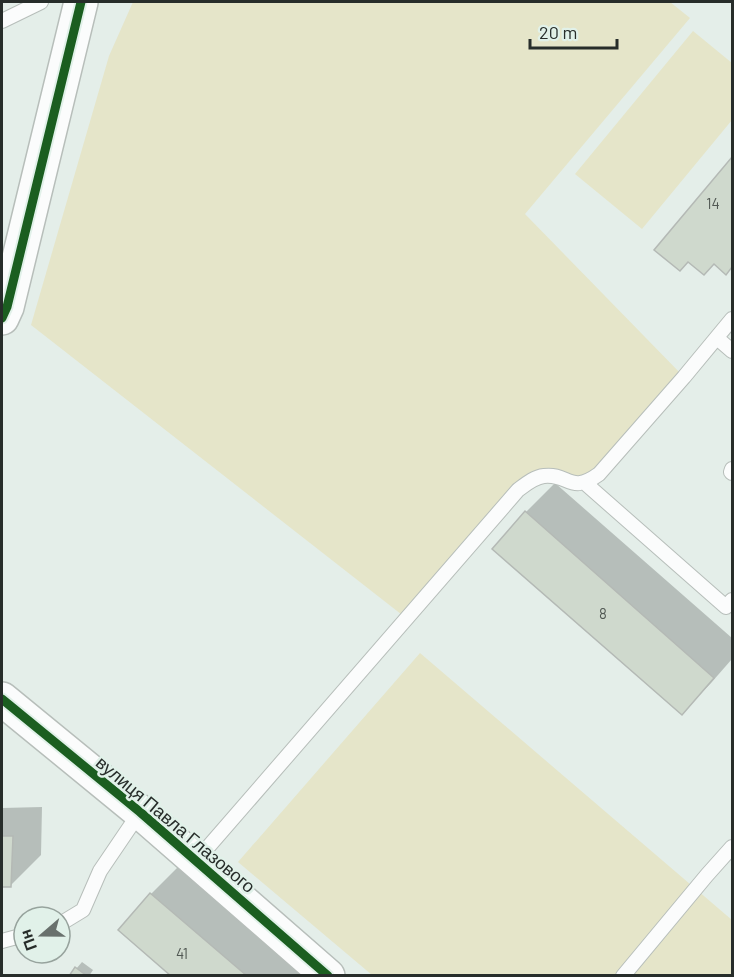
<svg xmlns="http://www.w3.org/2000/svg" width="734" height="977" viewBox="0 0 734 977" font-family="Barlow,sans-serif">
  <style>
    .green { fill: #e5e5c9 }
    .shadow { fill: #0003 }
    .building { fill: #cfd9cd; stroke: #b4b9b5; stroke-width: 1.5 }
    .lines { fill: none; stroke-linecap: round; stroke-linejoin: round }
    .service-casing { stroke: #b7beba; stroke-width: 16 }
    .tertiary-casing { stroke: #b7beba; stroke-width: 36 }
    .service { stroke: #fbfcfc; stroke-width: 14 }
    .tertiary { stroke: #fbfcfc; stroke-width: 33 }
    .cycleway-casing { stroke: #e1f1e9; stroke-width: 13 }
    .cycleway { stroke: #1b5e20; stroke-width: 9 }
    .labels { text-anchor: middle; dominant-baseline: central; stroke-width: 5; stroke-linejoin: round; paint-order: stroke }
    .number-label { font-size: 15px; fill: #515853 }
    .street-label { font-size: 18px; fill: #272d2a; stroke: #e1f1e9 }
  </style>
  <rect width="100%" height="100%" fill="#e4eee9"/>
  <!-- green -->
  <path class="green" d="M 133,2 L 670,2 L 690,18 L 525,214 L 684,377 L 592,480 L 535,478 L 406,618 L 31,325 L 109,56 Z
    M 693,31 L 732,63 L 732,120 L 642,229 L 575,174 Z
    M 420,653 L 732,920 L 732,975 L 372,975 L 238,862 Z"/>
  <!-- shadow -->
  <path class="shadow" d="M 732,159 L 732,266 L 726,273 L 715,263 L 689,261 L 657,249 Z
    M 555,483 L 732,638 L 732,659 L 711,683 L 682,713 L 526,512 Z
    M 42,807 L 41,855 L 11,885 L 2,885 L 2,808 Z
    M 181,864 L 311,976 L 173,976 L 120,930 L 151,894 Z
    M 82,962 L 93,970 L 89,976 L 70,976 Z"/>
  <!-- building -->
  <path class="building" d="M 732,157 L 732,267 L 726,275 L 714,264 L 704,275 L 688,262 L 680,271 L 654,250 Z
    M 525,511 L 714,678 L 682,715 L 492,549 Z
    M 2,836 L 13,836 L 11,887 L 2,887 Z
    M 150,893 L 247,976 L 171,976 L 118,930 Z
    M 75,967 L 87,976 L 69,976 Z"/>
  <g class="lines">
    <!-- service casing -->
    <g class="service-casing">
      <path id="service" d="M 2,21 L 41,2
        M 717,338 L 732,351
        M 732,469 L 731,472 L 732,473
        M 585,483 L 726,607 L 732,600
        M 196,861 L 518,490 C 526,484 534,477 544,476 C 569,473 570,495 599,474 L 684,377 L 732,319
        M 60,924 L 83,910 L 100,871 L 140,812
        M 2,941 L 24,935
        M 623,976 L 707,875 L 732,847"/>
    </g>
    <!-- tertiary casing -->
    <g class="tertiary-casing">
      <path id="tertiary" d="M 2,318 L 7,307 L 81,2
        M 2,699 L 140,812 L 328,976"/>
    </g>
    <!-- service -->
    <use href="#service" class="service"/>
    <!-- tertiary -->
    <use href="#tertiary" class="tertiary"/>
    <!-- cycleway casing -->
    <g class="cycleway-casing">
      <path id="cycleway" d="M 2,318 L 7,307 L 81,2
        M 2,699 L 140,812 L 328,976"/>
    </g>
    <!-- cycleway -->
    <use href="#cycleway" class="cycleway"/>
  </g>
  <g class="labels">
    <!-- number labels -->
    <g class="number-label">
      <text x="713" y="203">14</text>
      <text x="603" y="613">8</text>
      <text x="182" y="953">41</text>
    </g>
    <!-- street labels -->
    <g class="street-label">
      <text transform="translate(176 824) rotate(40)">вулиця Павла Глазового</text>
    </g>
  </g>
  <!-- border -->
  <rect width="734" height="977" fill="none" stroke="#272d2a" stroke-width="6"/>
  <!-- north arrow -->
  <g transform="translate(42 935) rotate(250)"><circle r="28" fill="#e1f1e9" stroke="#97a39d" stroke-width="1.5"/>
  <path d="M0-4.5L10 22L0 15L-10 22Z" fill="#69716d"/>
  <text y="-9" font-size="16" font-weight="bold" text-anchor="middle" fill="#272d2a">Пн</text>
  </g>
  <!-- scale -->
  <path d="M530 39v9h87v-9" fill="none" stroke="#272d2a" stroke-width="3"/>
  <text x="539" y="39" font-size="18" fill="#272d2a" stroke="#e1f1e9" stroke-width="4.5" paint-order="stroke">20 m</text>
</svg>
